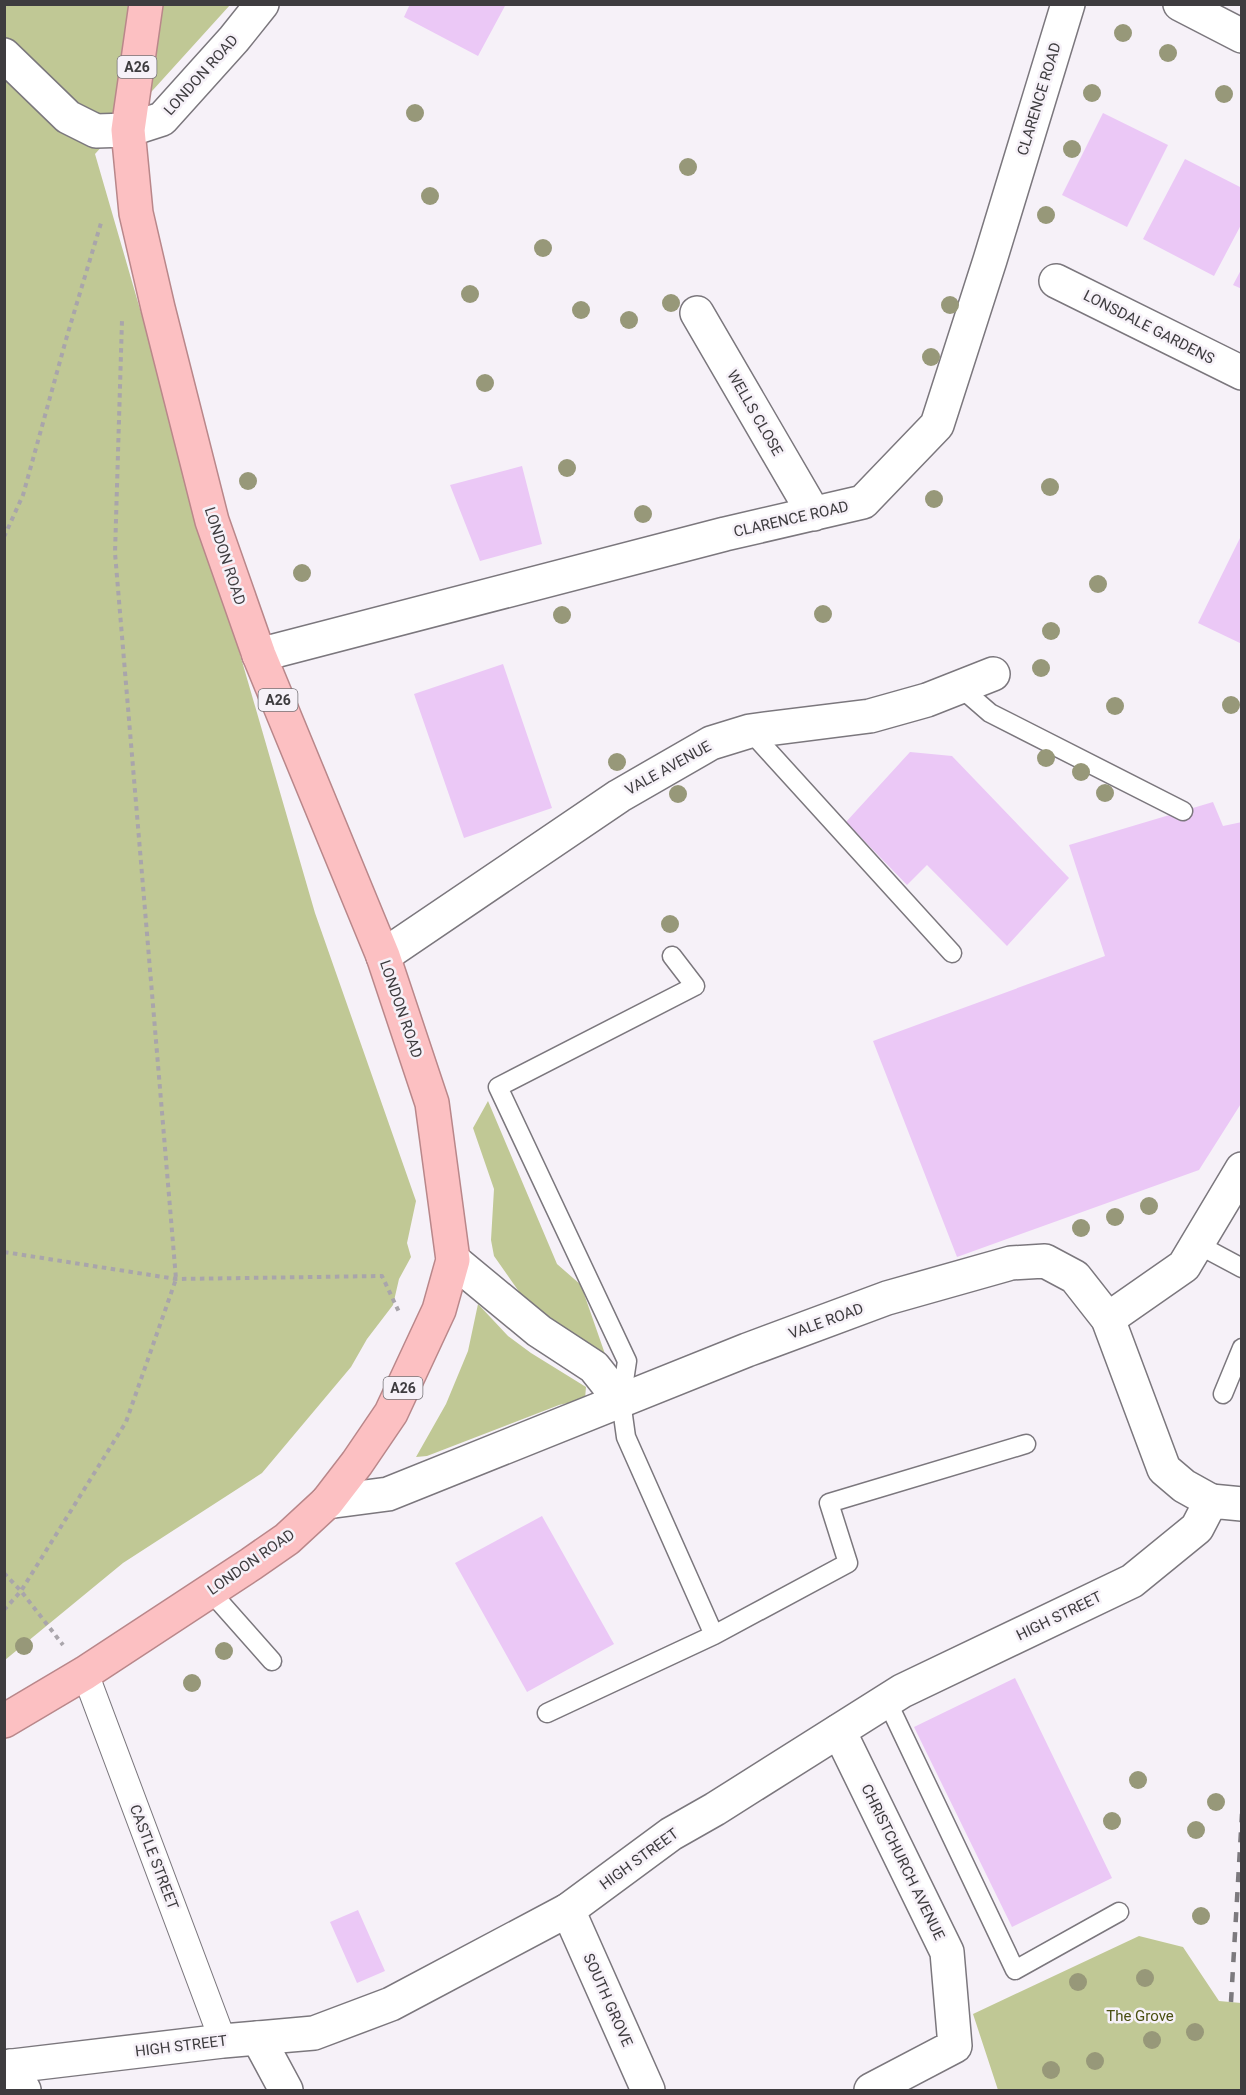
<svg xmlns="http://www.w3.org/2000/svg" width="1246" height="2095" viewBox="0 0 1246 2095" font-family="Roboto,sans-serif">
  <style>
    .green { fill: #c0c895 }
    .building { fill: #ebc8f6 }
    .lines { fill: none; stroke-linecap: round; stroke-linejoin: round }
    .service-casing { stroke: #7b777d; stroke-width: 21 }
    .pedestrian-casing { stroke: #7b777d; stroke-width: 28 }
    .minor-casing { stroke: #7b777d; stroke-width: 36 }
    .tertiary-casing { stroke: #7b777d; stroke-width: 36 }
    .secondary-casing { stroke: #7b777d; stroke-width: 36 }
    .trunk-casing { stroke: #b9878a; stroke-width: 36 }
    .path { stroke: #a9a5ab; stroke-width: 4; stroke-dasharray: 4.5 4.5; stroke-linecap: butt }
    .service { stroke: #fff; stroke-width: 18 }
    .pedestrian { stroke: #fff; stroke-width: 26 }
    .minor { stroke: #fff; stroke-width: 33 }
    .tertiary { stroke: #fff; stroke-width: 33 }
    .secondary { stroke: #fff; stroke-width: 33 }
    .trunk { stroke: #fcc0c2; stroke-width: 33 }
    .rail { stroke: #7c797e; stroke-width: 4.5; stroke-dasharray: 10 10; stroke-linecap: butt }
    .tree { fill: #979879 }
    .labels { text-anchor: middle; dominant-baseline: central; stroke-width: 5; stroke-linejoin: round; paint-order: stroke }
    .shield { fill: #f6f1f8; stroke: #757276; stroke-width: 1.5 }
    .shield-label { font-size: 14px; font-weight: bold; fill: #3e3c3f }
    .street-label { font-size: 15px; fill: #3e3c3f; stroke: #f6f1f8 }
    .park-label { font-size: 15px; fill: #494f11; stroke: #f6f1f8 }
  </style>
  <rect width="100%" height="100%" fill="#f6f1f8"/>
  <!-- green -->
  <path class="green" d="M 5,5 L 230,5 L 95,154 L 315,913 L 416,1201 L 407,1243 L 411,1257 L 399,1279 L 393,1305 L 367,1339 L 351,1367 L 262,1473 L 123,1563 L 5,1660 Z
    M 488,1101 L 557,1264 L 581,1285 L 605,1354 L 571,1337 L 520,1293 L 494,1256 L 491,1240 L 494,1189 L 473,1128 Z
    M 478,1304 L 508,1336 L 531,1353 L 586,1387 L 585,1399 L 559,1405 L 427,1456 L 416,1457 L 446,1404 L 468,1351 Z
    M 1139,1936 L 1183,1947 L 1219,2001 L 1241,2003 L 1241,2090 L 998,2090 L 973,2014 Z"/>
  <!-- building -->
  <path class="building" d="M 410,4 L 506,4 L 478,56 L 404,17 Z
    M 1103,113 L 1168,145 L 1127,227 L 1062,195 Z
    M 1185,159 L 1242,188 L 1242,223 L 1214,276 L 1143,239 Z
    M 1242,268 L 1242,289 L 1233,285 Z
    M 522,466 L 542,544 L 480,561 L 450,485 Z
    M 1242,534 L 1242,644 L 1198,623 Z
    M 503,664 L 552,808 L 464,838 L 414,694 Z
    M 910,752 L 952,756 L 1069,878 L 1007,946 L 927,865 L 907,885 L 846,822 Z
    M 1213,802 L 1223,826 L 1242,822 L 1242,1102 L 1237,1110 L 1199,1170 L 957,1257 L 873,1041 L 1105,956 L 1069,845 Z
    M 542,1516 L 614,1644 L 527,1692 L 455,1563 Z
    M 1015,1678 L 1112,1878 L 1012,1927 L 914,1727 Z
    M 358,1910 L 385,1971 L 357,1983 L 330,1922 Z"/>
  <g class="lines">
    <!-- service casing -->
    <g class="service-casing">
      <path id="service" d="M 960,687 L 990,713 L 1183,811
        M 750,731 L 952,953
        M 672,956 L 695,986 L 498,1087 L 627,1361 L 621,1401 L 626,1437 L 714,1635
        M 1197,1244 L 1242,1268
        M 1223,1394 L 1242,1348
        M 210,1591 L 272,1661
        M 887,1701 L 1015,1970 L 1119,1912
        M 547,1713 L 714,1635 L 848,1563 L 829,1503 L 1026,1444"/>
    </g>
    <!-- pedestrian casing -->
    <g class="pedestrian-casing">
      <path id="pedestrian" d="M 85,1673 L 223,2041"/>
    </g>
    <!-- minor casing -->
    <g class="minor-casing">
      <path id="minor" d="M 1180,4 L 1242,36
        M 4,55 L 68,117 L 96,131 L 128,130 L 162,119 L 234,39 L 262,4
        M 1056,281 L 1242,373
        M 697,313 L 814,514
        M 259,655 L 725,534 L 863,502 L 937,425 L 990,260 L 1068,4
        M 383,956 L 619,796 L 711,743 L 750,731 L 870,716 L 927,700 L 993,674
        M 1108,1319 L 1184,1266 L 1242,1169
        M 839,1731 L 947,1952 L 955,2046 L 871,2090
        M 568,1910 L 648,2090
        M 258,2038 L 286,2090
        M 10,2066 L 24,2090"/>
    </g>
    <!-- tertiary casing -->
    <g class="tertiary-casing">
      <path id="tertiary" d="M 453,1260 L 539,1331 L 594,1367 L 621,1401
        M 327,1502 L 388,1494 L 747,1350 L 887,1298 L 1011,1263 L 1045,1261 L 1075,1277 L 1108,1319 L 1164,1469 L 1184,1486 L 1211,1501"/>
    </g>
    <!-- secondary casing -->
    <g class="secondary-casing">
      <path id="secondary" d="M 4,2067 L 223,2041 L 314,2033 L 391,2004 L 568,1910 L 671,1834 L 715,1809 L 902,1691 L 1132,1581 L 1197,1528 L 1211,1501 L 1242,1504"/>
    </g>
    <!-- trunk casing -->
    <g class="trunk-casing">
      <path id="trunk" d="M 4,1721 L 85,1673 L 251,1564 L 287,1539 L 327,1502 L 357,1463 L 391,1413 L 439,1310 L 453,1260 L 432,1103 L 383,956 L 259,655 L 212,521 L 158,308 L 136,213 L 128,130 L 146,4"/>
    </g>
    <!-- path -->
    <path class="path" d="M 4,537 L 23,495 L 67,336 L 101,223
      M 4,1252 L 176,1279 L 382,1276 L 399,1312
      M 4,1573 L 21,1591 L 63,1645
      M 4,1610 L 21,1591 L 126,1422 L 176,1279 L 115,553 L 122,320"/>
    <!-- service -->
    <use href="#service" class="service"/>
    <!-- pedestrian -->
    <use href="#pedestrian" class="pedestrian"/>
    <!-- minor -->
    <use href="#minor" class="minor"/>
    <!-- tertiary -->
    <use href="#tertiary" class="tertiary"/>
    <!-- secondary -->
    <use href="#secondary" class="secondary"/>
    <!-- trunk -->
    <use href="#trunk" class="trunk"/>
    <!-- rail -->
    <path class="rail" d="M 1231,2002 L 1242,1814"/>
  </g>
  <!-- trees -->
  <g class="tree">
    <circle cx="1123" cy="33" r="9"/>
    <circle cx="1168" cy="53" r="9"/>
    <circle cx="1092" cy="93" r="9"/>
    <circle cx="1224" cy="94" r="9"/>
    <circle cx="415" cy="113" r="9"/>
    <circle cx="1072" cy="149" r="9"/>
    <circle cx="688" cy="167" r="9"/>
    <circle cx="430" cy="196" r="9"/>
    <circle cx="1046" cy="215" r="9"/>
    <circle cx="543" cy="248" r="9"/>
    <circle cx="470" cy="294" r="9"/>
    <circle cx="671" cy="303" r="9"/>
    <circle cx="950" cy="305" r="9"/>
    <circle cx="581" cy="310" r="9"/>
    <circle cx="629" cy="320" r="9"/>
    <circle cx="931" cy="357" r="9"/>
    <circle cx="485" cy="383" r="9"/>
    <circle cx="567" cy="468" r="9"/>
    <circle cx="248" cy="481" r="9"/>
    <circle cx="1050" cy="487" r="9"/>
    <circle cx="934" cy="499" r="9"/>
    <circle cx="643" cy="514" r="9"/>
    <circle cx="302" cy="573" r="9"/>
    <circle cx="1098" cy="584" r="9"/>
    <circle cx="823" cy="614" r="9"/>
    <circle cx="562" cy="615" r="9"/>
    <circle cx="1051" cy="631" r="9"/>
    <circle cx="1041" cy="668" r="9"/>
    <circle cx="1231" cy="705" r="9"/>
    <circle cx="1115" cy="706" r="9"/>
    <circle cx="1046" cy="758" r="9"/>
    <circle cx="617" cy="762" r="9"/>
    <circle cx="1081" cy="772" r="9"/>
    <circle cx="1105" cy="793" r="9"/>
    <circle cx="678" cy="794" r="9"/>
    <circle cx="670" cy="924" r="9"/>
    <circle cx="1149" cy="1206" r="9"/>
    <circle cx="1115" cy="1217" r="9"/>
    <circle cx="1081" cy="1228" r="9"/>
    <circle cx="24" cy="1646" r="9"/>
    <circle cx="224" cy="1651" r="9"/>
    <circle cx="192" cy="1683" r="9"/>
    <circle cx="1138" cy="1780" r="9"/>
    <circle cx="1216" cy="1802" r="9"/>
    <circle cx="1112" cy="1821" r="9"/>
    <circle cx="1196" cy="1830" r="9"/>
    <circle cx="1201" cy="1916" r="9"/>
    <circle cx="1145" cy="1978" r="9"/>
    <circle cx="1078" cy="1982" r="9"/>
    <circle cx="1195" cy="2032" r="9"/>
    <circle cx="1152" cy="2040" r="9"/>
    <circle cx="1095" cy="2061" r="9"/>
    <circle cx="1051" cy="2070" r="9"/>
  </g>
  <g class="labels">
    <!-- shield labels -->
    <g class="shield">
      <rect x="117.5" y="56" width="39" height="22" rx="4.5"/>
      <rect x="258.5" y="689" width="39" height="22" rx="4.5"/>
      <rect x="383.5" y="1377" width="39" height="22" rx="4.5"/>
    </g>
    <g class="shield-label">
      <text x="137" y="67">A26</text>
      <text x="278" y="700">A26</text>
      <text x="403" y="1388">A26</text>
    </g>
    <!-- street labels -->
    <g class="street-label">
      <text transform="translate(201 75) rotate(-48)">LONDON ROAD</text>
      <text transform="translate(1039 99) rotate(-73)">CLARENCE ROAD</text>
      <text transform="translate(1149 327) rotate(27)">LONSDALE GARDENS</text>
      <text transform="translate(755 413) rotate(60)">WELLS CLOSE</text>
      <text transform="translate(791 519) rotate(-13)">CLARENCE ROAD</text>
      <text transform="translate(225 556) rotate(72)">LONDON ROAD</text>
      <text transform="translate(668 768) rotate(-29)">VALE AVENUE</text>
      <text transform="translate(401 1009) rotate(71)">LONDON ROAD</text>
      <text transform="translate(826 1321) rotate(-20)">VALE ROAD</text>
      <text transform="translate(251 1562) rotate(-35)">LONDON ROAD</text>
      <text transform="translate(1059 1616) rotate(-26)">HIGH STREET</text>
      <text transform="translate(154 1857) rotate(69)">CASTLE STREET</text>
      <text transform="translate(639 1859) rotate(-36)">HIGH STREET</text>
      <text transform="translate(903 1862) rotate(64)">CHRISTCHURCH AVENUE</text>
      <text transform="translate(608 2000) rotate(66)">SOUTH GROVE</text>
      <text transform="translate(181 2046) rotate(-7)">HIGH STREET</text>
    </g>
    <!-- park labels -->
    <g class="park-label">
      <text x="1140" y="2016">The Grove</text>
    </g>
  </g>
  <!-- border -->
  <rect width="1246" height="2095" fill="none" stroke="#3e3c3f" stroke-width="12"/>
</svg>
